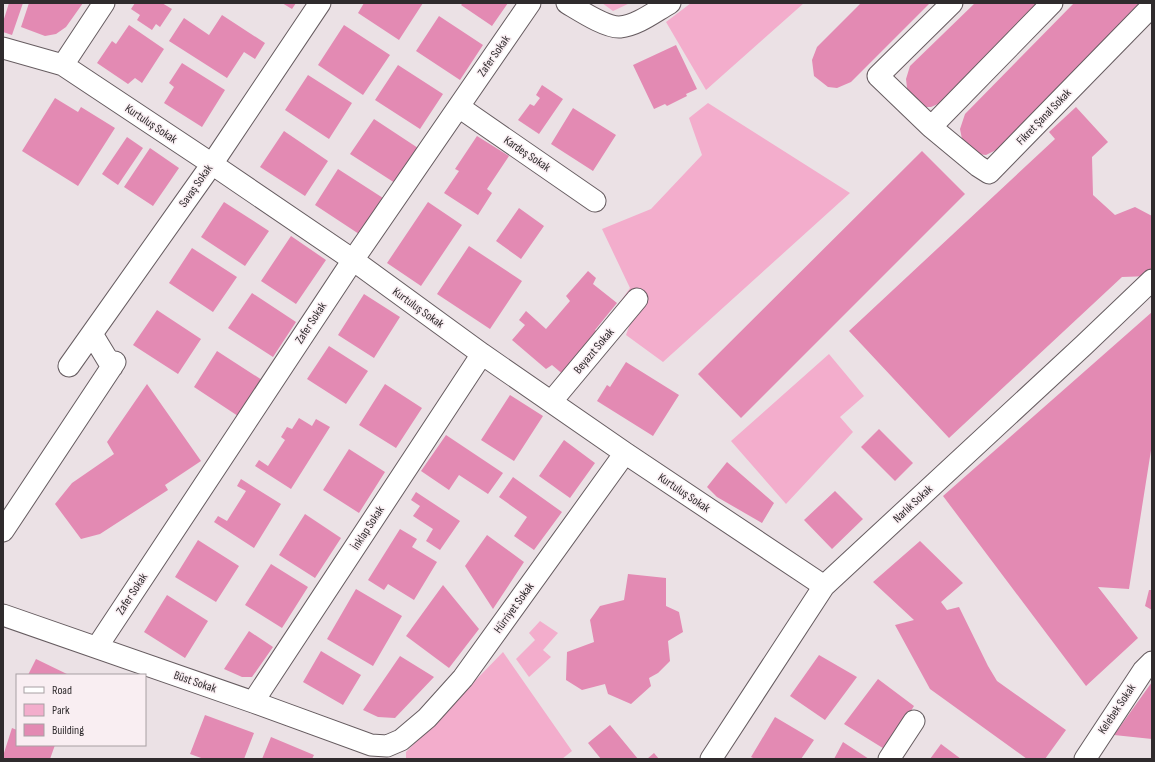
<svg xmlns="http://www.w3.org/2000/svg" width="1155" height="762" viewBox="0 0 1155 762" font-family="'Sofia Sans Condensed',sans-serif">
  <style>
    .green { fill: #f3adcc }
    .building { fill: #e38ab3 }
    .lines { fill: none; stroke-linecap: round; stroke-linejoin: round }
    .minor-casing { stroke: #665c60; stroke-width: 23 }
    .minor { stroke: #fff; stroke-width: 21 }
    .labels { text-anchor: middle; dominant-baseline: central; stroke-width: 3; stroke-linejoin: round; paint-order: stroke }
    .street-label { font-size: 12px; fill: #2f2b2d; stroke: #f9eef2 }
  </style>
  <rect width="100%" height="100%" fill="#ebe1e5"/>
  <!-- green -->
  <path class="green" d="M 602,3 L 630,3 L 613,11 Z
    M 691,3 L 804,3 L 706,90 L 666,22 Z
    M 708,103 L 850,193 L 663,362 L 626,335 L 631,321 L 620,302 L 630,288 L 602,229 L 651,209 L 702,155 L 689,118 Z
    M 829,354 L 864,396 L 840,417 L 853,432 L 786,504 L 731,441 Z
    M 540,621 L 558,633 L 543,650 L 551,657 L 529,677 L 516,659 L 535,640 L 529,633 Z
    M 503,652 L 572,751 L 562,759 L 406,759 L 406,752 Z"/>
  <!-- building -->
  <path class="building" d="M 9,3 L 23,3 L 12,35 L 3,32 L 3,22 Z
    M 29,3 L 36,4 L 37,3 L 83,3 L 66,27 L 56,34 L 45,36 L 21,27 Z
    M 135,3 L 162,3 L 172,9 L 160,27 L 156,24 L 152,30 L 137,20 L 140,15 L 131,9 Z
    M 282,3 L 296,3 L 292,9 Z
    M 364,3 L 423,3 L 399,40 L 358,13 Z
    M 463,3 L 508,3 L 492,26 L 461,5 Z
    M 861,3 L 930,3 L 851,82 L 837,88 L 828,87 L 814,76 L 812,60 L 817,47 Z
    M 975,3 L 1044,3 L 945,101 L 931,107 L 922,107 L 908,96 L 906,79 L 910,66 Z
    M 1074,3 L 1141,3 L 1000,148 L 986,155 L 977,154 L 963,144 L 960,129 L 965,114 Z
    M 222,15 L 265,43 L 255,59 L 244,52 L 227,78 L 169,41 L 184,18 L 209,35 Z
    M 439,16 L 483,45 L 460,80 L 416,51 Z
    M 129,25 L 164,49 L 142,83 L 135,78 L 128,84 L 97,63 L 112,41 L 116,44 Z
    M 344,25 L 390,55 L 363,95 L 318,65 Z
    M 676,45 L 697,89 L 686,94 L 687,96 L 667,106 L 665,104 L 654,109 L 633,65 Z
    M 182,63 L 225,90 L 202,127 L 164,103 L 174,87 L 169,83 Z
    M 398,65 L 443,94 L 420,129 L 375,100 Z
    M 308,75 L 352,103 L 329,139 L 285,110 Z
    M 542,85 L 563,99 L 539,134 L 518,120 L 530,104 L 534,106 L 540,98 L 536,95 Z
    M 55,98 L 78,112 L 81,107 L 115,128 L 78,186 L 22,151 Z
    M 1076,107 L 1108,142 L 1092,157 L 1093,195 L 1115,215 L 1135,207 L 1152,216 L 1152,273 L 1150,276 L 1122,277 L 949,438 L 849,331 L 1055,139 L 1049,132 Z
    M 573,108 L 616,135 L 593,171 L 551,144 Z
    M 374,119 L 418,148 L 395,183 L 350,154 Z
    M 284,131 L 328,161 L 305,196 L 260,167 Z
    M 477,136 L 509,156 L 487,189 L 492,193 L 478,215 L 444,193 L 459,171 L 455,169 Z
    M 127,137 L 143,148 L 118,185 L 102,174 Z
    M 150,148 L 179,168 L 153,206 L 124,187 Z
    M 922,151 L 965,194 L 741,418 L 698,374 Z
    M 338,169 L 383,198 L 359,234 L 315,205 Z
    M 224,202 L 269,231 L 245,266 L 201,237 Z
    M 428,202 L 462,225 L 421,286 L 387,263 Z
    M 519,208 L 544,226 L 521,259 L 496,241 Z
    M 291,236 L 326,260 L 296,304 L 261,281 Z
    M 469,246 L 522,281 L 490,329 L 437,294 Z
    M 192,248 L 237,277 L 213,312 L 169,283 Z
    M 588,271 L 596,278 L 593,284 L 617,303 L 595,330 L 600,334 L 565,376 L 552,365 L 546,369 L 512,340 L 525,325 L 519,320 L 526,311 L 546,329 L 570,301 L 566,296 Z
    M 252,293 L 296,322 L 273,357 L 228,328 Z
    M 364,294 L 400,317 L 374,358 L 338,335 Z
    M 157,310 L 201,339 L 178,374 L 133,345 Z
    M 1152,312 L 1152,444 L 1129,589 L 1098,587 L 1138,638 L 1086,686 L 943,496 Z
    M 329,346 L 368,371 L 346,404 L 307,379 Z
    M 217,351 L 262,380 L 238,416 L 194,387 Z
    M 626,362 L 679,395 L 653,436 L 597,401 L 607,385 L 610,387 Z
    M 147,384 L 201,461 L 165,485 L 168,490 L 100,534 L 81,539 L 55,504 L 72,483 L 114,454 L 107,442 Z
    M 385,384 L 422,408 L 396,448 L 359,425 Z
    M 510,395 L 543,416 L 514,461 L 481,440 Z
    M 299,418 L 312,426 L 316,419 L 330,427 L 291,489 L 255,466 L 259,460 L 268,466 L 285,440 L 281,437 L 287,427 L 292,429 Z
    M 879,429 L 913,463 L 895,481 L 861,447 Z
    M 446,435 L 503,473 L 488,494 L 459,475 L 449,490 L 421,471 Z
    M 564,440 L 595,463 L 570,498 L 539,476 Z
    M 349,449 L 385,472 L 359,513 L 323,490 Z
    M 727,462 L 774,503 L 762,523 L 717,497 L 707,487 Z
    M 513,477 L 562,512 L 534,550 L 514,536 L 527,517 L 499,497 Z
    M 241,479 L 281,504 L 254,548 L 214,522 L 218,516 L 227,521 L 246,491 L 237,486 Z
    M 835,491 L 863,519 L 832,549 L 804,520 Z
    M 416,492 L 460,521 L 440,550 L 426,541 L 433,529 L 413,516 L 420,506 L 411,500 Z
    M 305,514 L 341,538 L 315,578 L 279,555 Z
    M 400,529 L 417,539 L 412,547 L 437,562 L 414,600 L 388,584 L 384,590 L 368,580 Z
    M 487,535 L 524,562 L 493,609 L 465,566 Z
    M 198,540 L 239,566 L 216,602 L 175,577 Z
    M 920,541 L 963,583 L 941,602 L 947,610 L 959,607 L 988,666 L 997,681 L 1066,730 L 1045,759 L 1027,759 L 930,689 L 895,625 L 914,620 L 873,582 Z
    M 271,564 L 308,587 L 282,628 L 245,605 Z
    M 628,574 L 666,578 L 666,606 L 679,612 L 683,632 L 668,641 L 670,661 L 658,673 L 649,678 L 651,686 L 631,704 L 608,694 L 605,684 L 582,690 L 566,680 L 567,652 L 594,642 L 590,620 L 600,606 L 624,600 Z
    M 443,585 L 479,629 L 449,668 L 406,636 Z
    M 356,589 L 402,616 L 373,666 L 327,639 Z
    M 1149,590 L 1152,590 L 1152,610 L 1145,606 Z
    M 167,595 L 208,621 L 185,658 L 144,632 Z
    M 249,631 L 273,647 L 252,677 L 242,677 L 224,669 Z
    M 321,651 L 361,675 L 343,705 L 303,682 Z
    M 819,655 L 857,677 L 825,720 L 790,696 Z
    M 400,656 L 434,677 L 395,718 L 378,717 L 363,710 Z
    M 36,659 L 69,675 L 28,675 Z
    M 878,679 L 914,706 L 886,750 L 844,724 Z
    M 1152,682 L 1152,739 L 1114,735 Z
    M 205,715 L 254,733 L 244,759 L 204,759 L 190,754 Z
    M 775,717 L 814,740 L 801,759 L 755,759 L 751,757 Z
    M 610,725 L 638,759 L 601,759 L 588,743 Z
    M 12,728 L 17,730 L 17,745 L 55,745 L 50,759 L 3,759 L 3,756 Z
    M 271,737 L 314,755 L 312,759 L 262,759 Z
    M 843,742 L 869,759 L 834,759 Z
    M 941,744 L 961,759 L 930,759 Z
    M 654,753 L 659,759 L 647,759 Z"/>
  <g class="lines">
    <!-- minor casing -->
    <g class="minor-casing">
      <path id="minor" d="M 567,3 C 579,10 606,28 620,27 C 638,25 654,12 670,3
        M 952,3 L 878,76 L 931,127 L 1052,3
        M 3,48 L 63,65 L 212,164 L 353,260 L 482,354 L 625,453 L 824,586
        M 63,65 L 104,3
        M 459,107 L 595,201
        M 931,127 L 978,166 L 989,173 L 1152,6
        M 92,334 L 112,367
        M 69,366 L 212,164 L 320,3
        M 551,402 L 637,299
        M 3,531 L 115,362
        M 3,615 L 253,702 L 371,745 L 387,746 L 401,740 L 427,718 L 463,678 L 625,453
        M 97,647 L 353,260 L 530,3
        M 253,702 L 482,354
        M 711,759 L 824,586 L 1084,345 L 1152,280
        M 889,759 L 914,721
        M 1085,759 L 1143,671 L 1152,662"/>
    </g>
    <!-- minor -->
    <use href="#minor" class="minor"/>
  </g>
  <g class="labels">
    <!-- street labels -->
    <g class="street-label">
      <text transform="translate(494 56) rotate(-55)">Zafer Sokak</text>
      <text transform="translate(1044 117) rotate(-46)">Fikret Şanal Sokak</text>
      <text transform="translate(151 124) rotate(34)">Kurtuluş Sokak</text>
      <text transform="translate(527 154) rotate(34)">Kardeş Sokak</text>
      <text transform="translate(196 186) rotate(-55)">Savaş Sokak</text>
      <text transform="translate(418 308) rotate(36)">Kurtuluş Sokak</text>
      <text transform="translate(311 323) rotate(-57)">Zafer Sokak</text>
      <text transform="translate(594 351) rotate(-50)">Beyazıt Sokak</text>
      <text transform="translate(684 493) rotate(34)">Kurtuluş Sokak</text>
      <text transform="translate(913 504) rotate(-43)">Narlık Sokak</text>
      <text transform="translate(368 528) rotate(-57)">İnklap Sokak</text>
      <text transform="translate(132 594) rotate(-57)">Zafer Sokak</text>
      <text transform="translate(514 608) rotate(-54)">Hürriyet Sokak</text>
      <text transform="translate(195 682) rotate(19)">Büst Sokak</text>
      <text transform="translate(1117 709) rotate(-56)">Kelebek Sokak</text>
    </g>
  </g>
  <!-- border -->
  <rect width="1155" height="762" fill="none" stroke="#2f2b2d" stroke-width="8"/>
  <!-- legend -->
  <rect x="16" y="674" width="130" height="72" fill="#f9eef2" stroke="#a8a0a3"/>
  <rect x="24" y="687" width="20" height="6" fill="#ffffff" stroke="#a8a0a3"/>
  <text x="52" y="694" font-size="12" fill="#2f2b2d">Road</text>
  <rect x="24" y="704" width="20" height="12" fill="#f3adcc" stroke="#a8a0a3"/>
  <text x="52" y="714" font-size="12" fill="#2f2b2d">Park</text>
  <rect x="24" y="724" width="20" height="12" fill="#e38ab3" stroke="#a8a0a3"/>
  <text x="52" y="734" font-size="12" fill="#2f2b2d">Building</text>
</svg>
